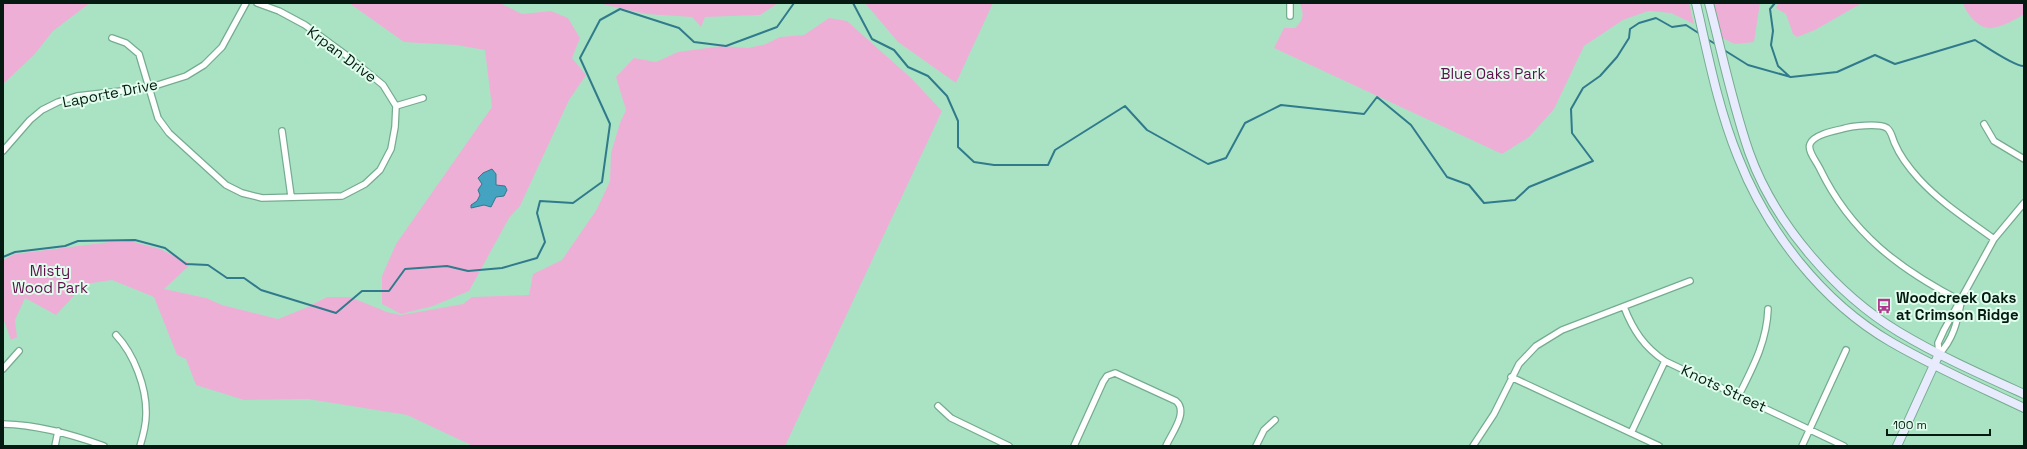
<svg xmlns="http://www.w3.org/2000/svg" width="2027" height="449" viewBox="0 0 2027 449" font-family="'Space Grotesk',sans-serif">
  <style>
    .green { fill: #eeafd7 }
    .water { fill: #43a3c0; stroke: #307a8c }
    .lines { fill: none; stroke-linecap: round; stroke-linejoin: round }
    .stream { stroke: #307a8c; stroke-width: 2 }
    .street-casing { stroke: #75ac8f; stroke-width: 8 }
    .secondary-casing { stroke: #75ac8f; stroke-width: 10 }
    .street { stroke: #fff; stroke-width: 5.5 }
    .secondary { stroke: #e8eafe; stroke-width: 8 }
    .labels { text-anchor: middle; dominant-baseline: central; stroke-width: 4; stroke-linejoin: round; paint-order: stroke }
    .street-label { font-size: 15px; fill: #051b11; stroke: #e1fded }
    .park-label { font-size: 15px; fill: #61124c; stroke: #e1fded }
    .poi-label { font-size: 15px; font-weight: bold; fill: #051b11; stroke: #e1fded; text-anchor: start }
  </style>
  <rect width="100%" height="100%" fill="#aae3c4"/>
  <!-- green -->
  <path class="green" d="M 3,3 L 90,3 L 53,31 L 34,55 L 3,84 Z
    M 349,3 L 500,3 L 522,14 L 551,11 L 568,18 L 580,38 L 572,58 L 586,75 L 569,100 L 520,206 L 509,218 L 469,291 L 433,306 L 401,314 L 382,304 L 382,276 L 396,244 L 492,107 L 485,50 L 456,45 L 404,42 Z
    M 598,3 L 778,3 L 760,15 L 705,17 L 701,27 L 692,17 L 646,14 Z
    M 865,3 L 993,3 L 956,83 L 898,42 Z
    M 1300,3 L 1689,3 L 1694,24 L 1671,13 L 1648,11 L 1623,20 L 1584,46 L 1554,109 L 1529,137 L 1502,154 L 1274,48 L 1284,28 L 1295,28 C 1304,19 1304,15 1300,3 Z
    M 1713,3 L 1760,3 L 1754,42 L 1735,44 L 1722,38 Z
    M 1778,3 L 1862,3 L 1815,30 L 1797,37 L 1793,34 L 1786,14 L 1776,8 Z
    M 1963,3 L 2024,3 L 2024,14 C 2017,19 2002,27 1992,28 C 1980,30 1966,14 1963,3 Z
    M 829,18 L 847,21 L 911,78 L 942,111 L 785,446 L 473,446 L 407,415 L 308,399 L 244,400 L 196,385 L 186,359 L 177,355 L 154,297 L 112,280 L 85,284 L 56,315 L 25,298 L 15,320 L 17,337 L 11,340 L 3,318 L 3,260 L 15,254 L 126,240 L 160,249 L 191,264 L 164,289 L 206,298 L 222,305 L 278,319 L 308,307 L 327,297 L 350,297 L 387,312 L 401,315 L 463,304 L 472,297 L 529,295 L 533,274 L 562,260 L 597,209 L 610,181 L 611,153 L 620,123 L 626,110 L 616,77 L 634,58 L 656,62 L 678,52 L 722,46 L 748,48 L 766,44 L 780,37 L 804,35 Z"/>
  <!-- water -->
  <path class="water" d="M 492,169 L 496,174 L 496,185 L 505,186 L 507,190 L 504,196 L 496,197 L 491,207 L 484,205 L 471,208 L 471,205 L 477,201 L 480,195 L 478,190 L 482,184 L 478,178 L 483,173 Z"/>
  <g class="lines">
    <!-- stream -->
    <path class="stream" d="M 853,3 L 872,39 L 894,50 L 908,67 L 928,76 L 947,96 L 958,121 L 958,147 L 974,162 L 994,165 L 1048,165 L 1055,150 L 1125,106 L 1147,130 L 1208,164 L 1226,158 L 1245,123 L 1281,105 L 1364,114 L 1377,97 L 1411,125 L 1447,177 L 1469,185 L 1484,203 L 1515,200 L 1529,187 L 1593,161 L 1572,133 L 1571,109 L 1583,88 L 1600,76 L 1617,57 L 1629,38 L 1630,29 L 1639,23 L 1656,18 L 1672,27 L 1686,25 L 1700,34
      M 1775,3 L 1770,9 L 1773,31 L 1771,45 L 1778,66 L 1790,77
      M 1707,39 L 1717,45
      M 1724,50 L 1748,65 L 1791,77 L 1837,72 L 1875,55 L 1895,64 L 1975,40 C 1985,46 2015,67 2024,66
      M 3,257 L 15,252 L 65,246 L 78,241 L 135,240 L 165,248 L 186,264 L 208,265 L 227,278 L 244,278 L 261,290 L 336,313 L 362,291 L 389,291 L 405,269 L 447,266 L 468,271 L 502,268 L 537,258 L 545,242 L 537,213 L 540,201 L 573,203 L 602,182 L 610,124 L 580,58 L 600,20 L 620,9 L 679,28 L 694,42 L 726,46 L 777,27 L 794,3"/>
    <!-- street casing -->
    <g class="street-casing">
      <path id="street" d="M 1290,16 L 1290,3
        M 112,38 L 126,43 L 139,54 L 158,118 L 169,133 L 226,185 L 242,193 L 262,198 L 342,196 L 365,184 L 380,170 L 391,149 L 395,127 L 396,106 L 383,85 L 350,58 L 305,25 L 279,11 L 257,3
        M 396,106 L 423,98
        M 1984,124 L 1994,141 L 2024,159
        M 282,131 L 291,196
        M 3,151 L 30,120 L 42,110 L 58,102 L 77,96 L 148,88 L 186,76 L 204,65 L 222,47 L 246,3
        M 1961,301 C 1899,269 1851,233 1820,169 C 1817,162 1807,151 1810,144 C 1813,135 1833,131 1842,129 C 1851,126 1879,123 1887,128 C 1892,132 1892,138 1895,144 C 1900,156 1910,169 1919,179 C 1941,203 1968,220 1994,239
        M 1624,307 C 1633,330 1644,347 1665,361 L 1844,446
        M 116,335 C 134,354 147,388 146,415 C 146,426 143,436 140,446
        M 1939,354 L 1938,343 L 1944,330 L 1994,239 L 2024,203
        M 1939,354 C 1953,340 1957,322 1961,303
        M 3,369 L 19,351
        M 1511,377 L 1659,446
        M 1739,395 C 1753,367 1767,341 1768,309
        M 938,406 L 951,418 L 1009,446
        M 3,424 C 39,425 71,434 104,446
        M 1631,433 L 1665,361
        M 55,446 L 58,431
        M 1074,446 L 1103,382 L 1107,376 L 1115,373 L 1176,401 C 1189,412 1171,434 1166,446
        M 1256,446 L 1264,430 L 1275,420
        M 1473,446 L 1494,414 L 1519,364 L 1536,346 L 1562,330 L 1690,281
        M 1802,446 L 1846,350"/>
    </g>
    <!-- secondary casing -->
    <g class="secondary-casing">
      <path id="secondary" d="M 1696,3 C 1708,55 1718,108 1738,157 C 1767,231 1822,302 1891,342 C 1934,367 1980,387 2024,408
        M 1709,3 C 1722,53 1732,103 1749,152 C 1774,223 1836,294 1899,332 C 1939,356 1982,375 2024,394
        M 1897,446 L 1939,354"/>
    </g>
    <!-- street -->
    <use href="#street" class="street"/>
    <!-- secondary -->
    <use href="#secondary" class="secondary"/>
  </g>
  <!-- icons -->
  <defs>
    <g id="bus-bare" transform="scale(1.2)"><path d="M-5-6H5V4H4V6H2V4H-2V6H-4V4H-5ZM-3.5-4V0h7V-4ZM-3.5 1.2v1.5H-2V1.2ZM2 1.2v1.5H3.5V1.2Z" fill="#af378d" stroke="#e1fded" stroke-width="2.5" paint-order="stroke"/></g>
  </defs>
  <g fill-rule="evenodd">
    <use href="#bus-bare" x="1884" y="306"/>
  </g>
  <g class="labels">
    <!-- street labels -->
    <g class="street-label">
      <text transform="translate(342 54) rotate(37)">Krpan Drive</text>
      <text transform="translate(110 93) rotate(-11)">Laporte Drive</text>
      <text transform="translate(1724 388) rotate(25)">Knots Street</text>
    </g>
    <!-- park labels -->
    <g class="park-label">
      <text x="1493" y="73">Blue Oaks Park</text>
      <text x="50" y="270">Misty<tspan x="50" dy="17">Wood Park</tspan></text>
    </g>
    <!-- poi labels -->
    <g class="poi-label">
      <text x="1896" y="297">Woodcreek Oaks<tspan x="1896" dy="17">at Crimson Ridge</tspan></text>
    </g>
  </g>
  <!-- border -->
  <rect width="2027" height="449" fill="none" stroke="#051b11" stroke-width="8"/>
  <!-- scale -->
  <path d="M1887 429v6h103v-6" fill="none" stroke="#051b11" stroke-width="2"/>
  <text x="1893" y="429" font-size="12" fill="#051b11" stroke="#e1fded" stroke-width="3" paint-order="stroke">100 m</text>
</svg>
